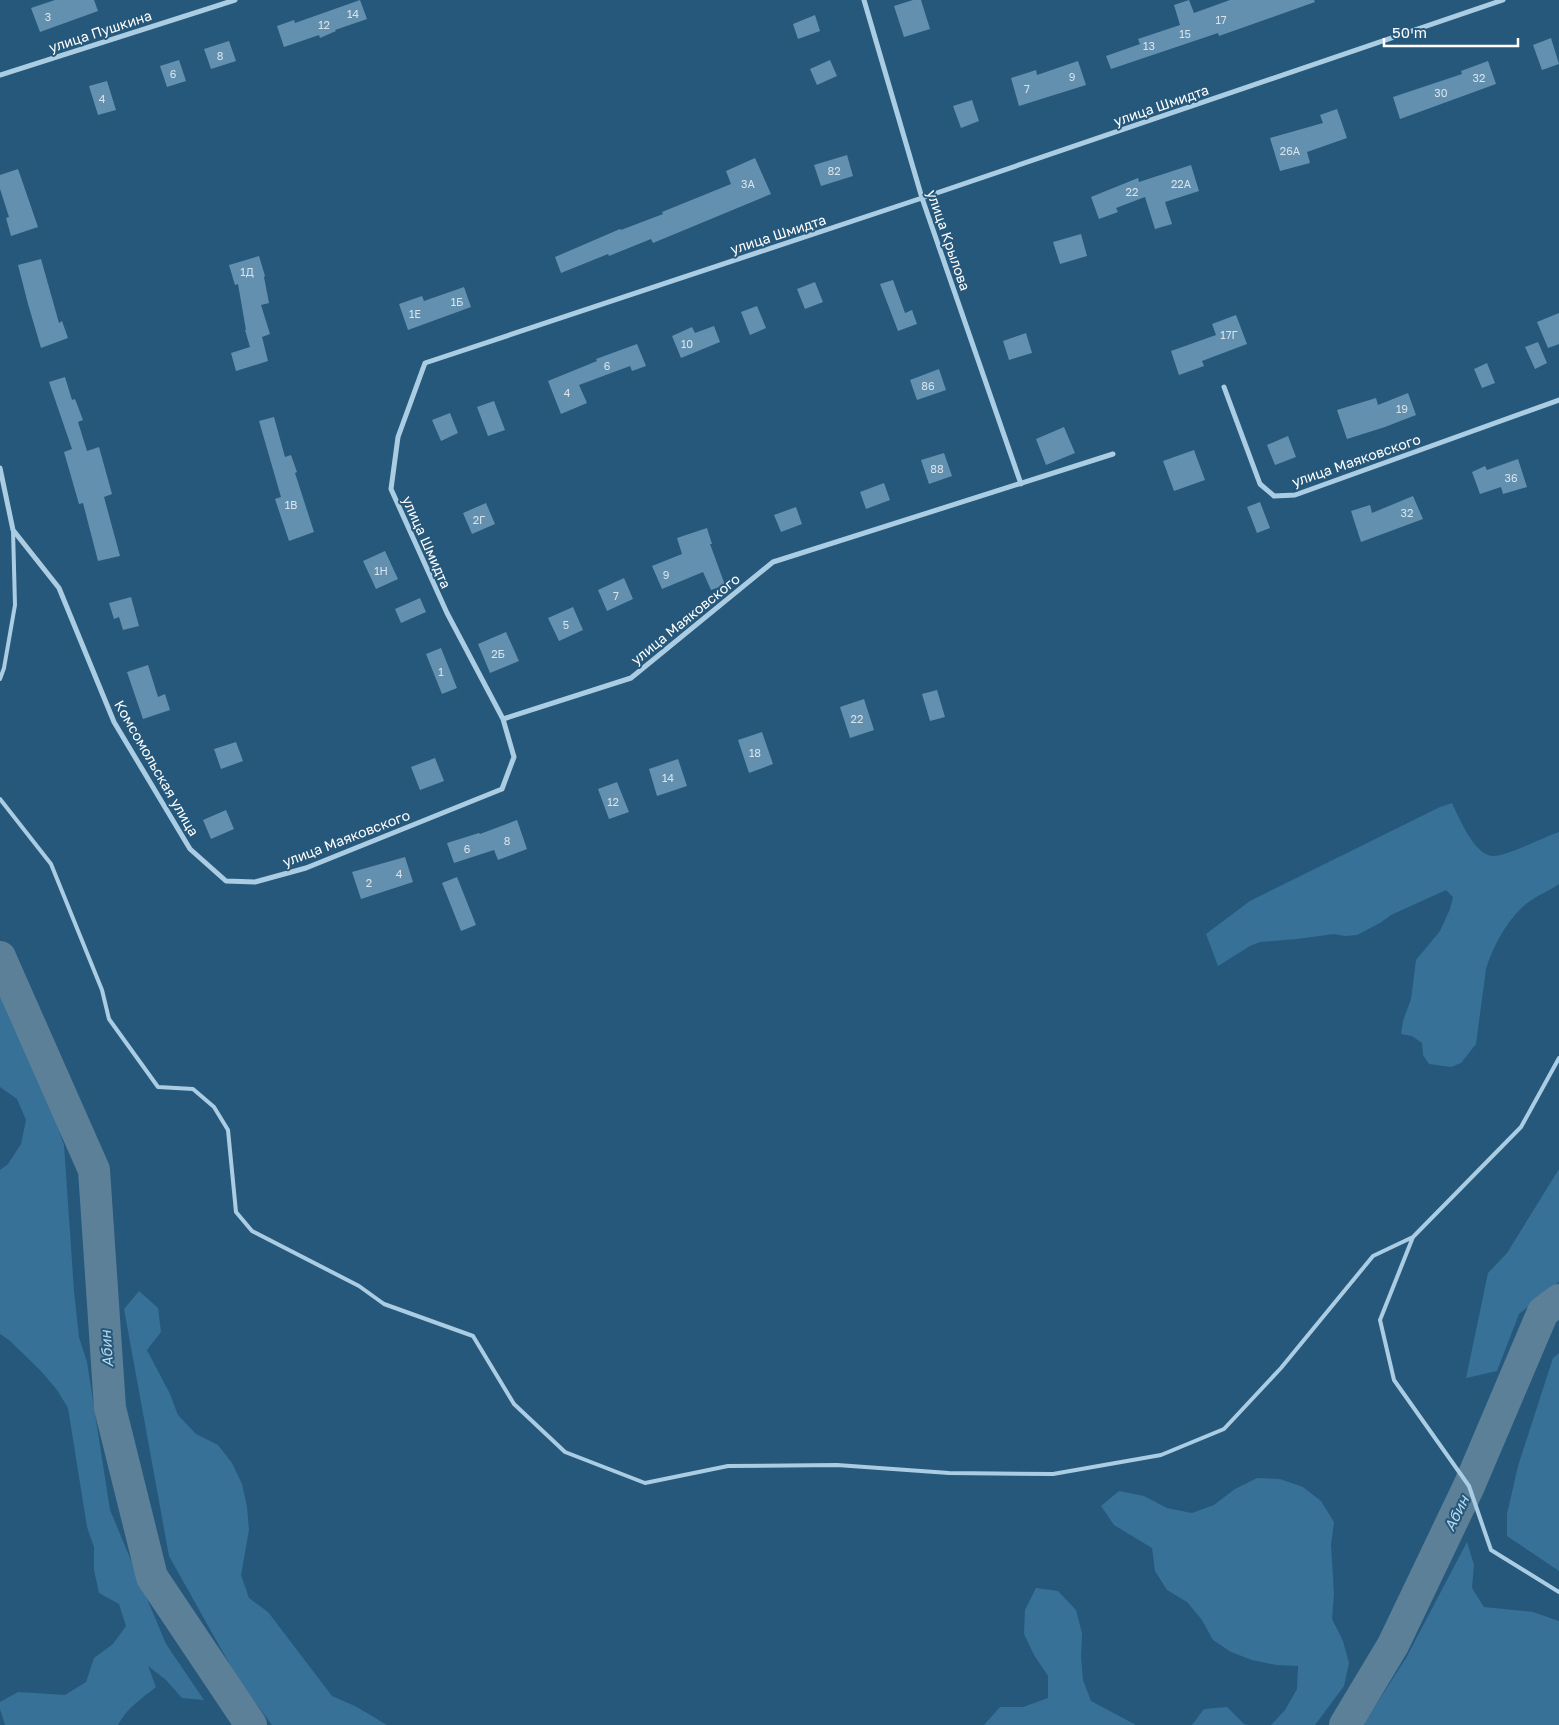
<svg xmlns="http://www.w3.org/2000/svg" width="1559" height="1725" viewBox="0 0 1559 1725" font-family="'Golos Text',sans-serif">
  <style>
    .green { fill: #377197 }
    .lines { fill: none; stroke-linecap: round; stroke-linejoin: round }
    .river { stroke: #5d8099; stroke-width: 32 }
    .building { fill: #6390af }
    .lane { stroke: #abcde4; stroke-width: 4 }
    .street { stroke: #abcde4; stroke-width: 5 }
    .labels { text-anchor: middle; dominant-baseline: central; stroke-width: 4; stroke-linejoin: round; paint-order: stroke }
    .number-label { font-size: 11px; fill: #d8e3eb }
    .street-label { font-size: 14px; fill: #fff; stroke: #26587b }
    .water-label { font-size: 15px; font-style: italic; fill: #b6d7ec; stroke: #26587b }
  </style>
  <rect width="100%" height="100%" fill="#26587b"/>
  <!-- green -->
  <path class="green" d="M 1452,803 C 1459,818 1475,856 1493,856 C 1507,856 1544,837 1559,832 L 1559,884 C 1549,891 1536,896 1526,904 C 1507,920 1493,946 1486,969 L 1476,1044 L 1461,1063 L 1451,1067 L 1429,1064 L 1423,1055 L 1422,1043 L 1412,1036 L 1401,1034 L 1403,1021 L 1411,999 L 1416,960 L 1440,931 L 1450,909 L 1453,897 L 1446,890 L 1391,915 L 1380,923 L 1357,935 L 1345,936 L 1334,934 L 1297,939 L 1260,942 L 1250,946 L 1218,966 L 1206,934 L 1250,901 L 1440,807 Z
    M 0,983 L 39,1073 L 64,1145 L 74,1291 L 79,1337 L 87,1362 L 110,1510 L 166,1644 L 204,1700 L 182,1698 L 166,1680 L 148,1666 L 156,1687 C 142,1698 126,1709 118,1725 L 5,1725 L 0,1709 L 0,1702 L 18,1692 L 65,1695 L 86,1682 L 94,1658 L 113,1644 L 126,1626 L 119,1604 L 99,1593 L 94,1570 L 94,1547 L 87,1527 L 68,1408 L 57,1390 L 41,1371 L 9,1340 L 0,1334 L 0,1170 L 8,1164 L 21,1144 L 26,1120 L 17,1099 L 0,1087 Z
    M 1559,1169 L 1559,1282 L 1519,1314 L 1497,1371 L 1466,1378 L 1488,1273 L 1507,1253 Z
    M 139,1291 L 158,1308 L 161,1332 L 147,1350 L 170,1394 L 178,1415 L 196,1434 L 218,1445 L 232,1463 L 242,1484 L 247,1507 L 249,1530 L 241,1575 L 249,1598 L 268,1612 L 332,1696 L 355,1706 L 387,1725 L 272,1725 L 239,1681 L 169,1556 L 124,1309 Z
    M 1559,1353 L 1559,1571 L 1507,1536 L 1507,1514 L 1518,1466 L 1553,1358 Z
    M 1257,1478 L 1280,1479 L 1303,1487 L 1321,1501 L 1334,1522 L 1331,1545 L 1334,1594 L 1332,1619 L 1343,1641 L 1349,1663 L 1344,1686 L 1315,1725 L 1271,1725 L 1285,1710 L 1297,1689 L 1298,1666 L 1276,1665 L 1252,1660 L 1231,1652 L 1213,1640 L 1202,1620 L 1187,1602 L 1167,1590 L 1155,1571 L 1152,1548 L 1114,1525 L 1101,1506 L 1119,1491 L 1144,1496 L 1167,1508 L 1192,1513 L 1214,1505 L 1235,1489 Z
    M 1467,1542 L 1474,1565 L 1472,1588 L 1484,1607 L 1533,1612 L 1559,1621 L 1559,1725 L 1363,1725 L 1406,1658 Z
    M 1036,1588 L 1058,1591 L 1076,1610 L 1082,1633 L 1081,1657 L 1083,1680 L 1091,1701 L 1136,1725 L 984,1725 L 1000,1707 L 1023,1707 L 1048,1698 L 1048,1676 L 1034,1655 L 1024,1634 L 1025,1610 Z
    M 1227,1707 L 1244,1724 L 1249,1725 L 1192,1725 L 1204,1709 Z"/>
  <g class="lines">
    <!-- river -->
    <path class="river" d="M 0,957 L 94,1170 L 110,1408 L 152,1577 L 251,1725
      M 1345,1725 L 1393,1645 L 1469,1486 L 1543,1312 L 1559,1300"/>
  </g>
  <!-- building -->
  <path class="building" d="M 55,0 L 94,0 L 98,11 L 40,32 L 31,8 Z
    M 360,0 L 367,19 L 335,30 L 336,31 L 320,38 L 319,35 L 284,47 L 277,26 L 294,20 L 295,23 Z
    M 913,0 L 921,0 L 930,29 L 904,37 L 894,6 Z
    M 1189,0 L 1194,13 L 1230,0 L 1314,0 L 1315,2 L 1219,36 L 1218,33 L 1111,69 L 1106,56 L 1140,44 L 1138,39 L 1180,25 L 1174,5 Z
    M 815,15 L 820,31 L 798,39 L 793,24 Z
    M 1551,38 L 1559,64 L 1542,70 L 1533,45 Z
    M 229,41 L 236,61 L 211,69 L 204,49 Z
    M 179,60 L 186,81 L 167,87 L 160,66 Z
    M 830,60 L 837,76 L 817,85 L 810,69 Z
    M 1078,61 L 1086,85 L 1019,106 L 1011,78 L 1036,70 L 1037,75 Z
    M 1488,61 L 1496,84 L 1400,119 L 1393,97 L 1462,74 L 1461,71 Z
    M 107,81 L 116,110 L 98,115 L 89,86 Z
    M 972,100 L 979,121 L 961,128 L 953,106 Z
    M 1337,109 L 1347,138 L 1307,152 L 1310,163 L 1280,171 L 1270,138 L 1323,123 L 1320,115 Z
    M 847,155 L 853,176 L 821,186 L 814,165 Z
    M 755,158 L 771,194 L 653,243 L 651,239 L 609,256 L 608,254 L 561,273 L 555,257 L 620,229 L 621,230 L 663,214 L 662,212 L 731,184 L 726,171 Z
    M 1191,165 L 1199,191 L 1165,202 L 1172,224 L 1155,229 L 1145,197 L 1116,208 L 1118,212 L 1099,219 L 1091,197 L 1138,178 L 1139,182 Z
    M 18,169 L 38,227 L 11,236 L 6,218 L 9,217 L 0,189 L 0,175 Z
    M 1081,234 L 1087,256 L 1060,264 L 1053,242 Z
    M 259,256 L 265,276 L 264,277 L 269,303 L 261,305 L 270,334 L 262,337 L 268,361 L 236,371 L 231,353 L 250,347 L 245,330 L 246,330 L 238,284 L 235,285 L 229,265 Z
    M 41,259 L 59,323 L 62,321 L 68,338 L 41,348 L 28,304 L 18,265 Z
    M 893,280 L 905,313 L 912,310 L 917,324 L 898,331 L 880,284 Z
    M 815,282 L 823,302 L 805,309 L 797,289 Z
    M 464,287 L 471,307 L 408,330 L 399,304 L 422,296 L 424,301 Z
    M 757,306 L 766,328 L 750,335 L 741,312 Z
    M 1559,313 L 1559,344 L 1548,348 L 1537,322 Z
    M 1236,315 L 1247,344 L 1202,361 L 1204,366 L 1179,375 L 1171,351 L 1216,335 L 1212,324 Z
    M 714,326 L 720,342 L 681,358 L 672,336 L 692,327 L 695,333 Z
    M 1026,333 L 1032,353 L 1009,360 L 1003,341 Z
    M 1538,342 L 1547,363 L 1535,369 L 1525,347 Z
    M 637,344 L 646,366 L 632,371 L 630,366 L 579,385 L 587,403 L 561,414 L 548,381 L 597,361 L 596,359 Z
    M 1487,363 L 1495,383 L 1482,388 L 1474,369 Z
    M 939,369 L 946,390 L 917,400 L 910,380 Z
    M 65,377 L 72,400 L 75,399 L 83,420 L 78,422 L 87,451 L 99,447 L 112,494 L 104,497 L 120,556 L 98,561 L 83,503 L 79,504 L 64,452 L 72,449 L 49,382 Z
    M 1408,393 L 1416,415 L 1385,427 L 1347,439 L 1337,410 L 1376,398 L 1378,405 Z
    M 494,401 L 505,430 L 488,436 L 477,407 Z
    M 450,413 L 458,433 L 441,441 L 432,420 Z
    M 274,417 L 285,457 L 291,455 L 297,472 L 295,473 L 314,532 L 289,541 L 275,499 L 281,497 L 259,421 Z
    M 1064,427 L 1075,453 L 1046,465 L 1036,439 Z
    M 1288,436 L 1296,457 L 1275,465 L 1267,445 Z
    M 1194,450 L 1205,480 L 1174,491 L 1163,461 Z
    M 944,453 L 952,476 L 929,484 L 921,460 Z
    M 1518,459 L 1527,487 L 1503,494 L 1501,487 L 1480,494 L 1472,472 L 1485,466 L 1487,470 Z
    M 884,483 L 890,500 L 866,509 L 860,492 Z
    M 1413,496 L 1423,519 L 1361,542 L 1351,511 L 1370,505 L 1372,513 Z
    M 1260,502 L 1270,528 L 1257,533 L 1247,507 Z
    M 486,503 L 495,524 L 472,534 L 463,513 Z
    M 796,507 L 802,524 L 781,532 L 774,515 Z
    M 707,528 L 712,544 L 710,544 L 725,585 L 711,590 L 703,572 L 662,589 L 652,566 L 682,554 L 677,538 Z
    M 385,551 L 398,579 L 376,589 L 363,561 Z
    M 624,578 L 633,599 L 607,611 L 598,590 Z
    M 131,597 L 139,626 L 123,630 L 119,617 L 114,619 L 109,603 Z
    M 420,598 L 426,612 L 401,623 L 395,609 Z
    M 573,607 L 583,630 L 559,641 L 548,618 Z
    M 506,632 L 519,661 L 490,673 L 478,644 Z
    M 441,648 L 457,688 L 442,694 L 426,654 Z
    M 148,665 L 158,697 L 165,694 L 170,710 L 143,719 L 127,672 Z
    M 937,690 L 945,717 L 930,721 L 922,694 Z
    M 864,699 L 874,730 L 850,738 L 840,707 Z
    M 762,732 L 773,764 L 749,773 L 738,740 Z
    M 236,742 L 243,761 L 221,769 L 214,749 Z
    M 435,758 L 444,781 L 420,790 L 411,767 Z
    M 678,759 L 687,786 L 657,796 L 649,769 Z
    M 617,782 L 629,812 L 609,819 L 598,789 Z
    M 226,810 L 234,829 L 211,839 L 203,820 Z
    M 517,820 L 527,849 L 498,860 L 494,850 L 454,863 L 447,843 L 479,833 L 480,834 Z
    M 405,857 L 413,882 L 361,899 L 352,872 Z
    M 457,877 L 476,925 L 461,931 L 442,883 Z"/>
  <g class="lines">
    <!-- lane -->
    <path class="lane" d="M 0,679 L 4,668 L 15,605 L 13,530
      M 0,799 L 51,864 L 102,990 L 109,1019 L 158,1087 L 193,1089 L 214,1107 L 228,1130 L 236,1212 L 252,1231 L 359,1286 L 384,1304 L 473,1336 L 514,1404 L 565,1452 L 645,1483 L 728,1466 L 837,1465 L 949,1473 L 1053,1474 L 1161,1455 L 1224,1429 L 1281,1368 L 1373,1256 L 1413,1237
      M 1559,1058 L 1521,1127 L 1413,1237 L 1380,1320 L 1394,1380 L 1469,1486 L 1491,1550 L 1559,1592"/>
    <!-- street -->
    <path class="street" d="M 864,0 L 922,198 L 1021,484
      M 0,75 L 235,0
      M 1224,387 L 1260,484 L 1274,496 L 1295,495 L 1559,400
      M 0,468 L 13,530 L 59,588 L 114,722 L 190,849 L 226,881 L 255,882 L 306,868 L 502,789 L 514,757 L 503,719 L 447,613 L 391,489 L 398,437 L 425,363 L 922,198 L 1503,0
      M 503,719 L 631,678 L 773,562 L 1113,454"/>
  </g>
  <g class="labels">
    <!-- number labels -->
    <g class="number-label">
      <text x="353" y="13">14</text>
      <text x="48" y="16">3</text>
      <text x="1221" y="19">17</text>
      <text x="324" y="24">12</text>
      <text x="1185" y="33">15</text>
      <text x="1149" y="45">13</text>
      <text x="220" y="55">8</text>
      <text x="173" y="73">6</text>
      <text x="1072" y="76">9</text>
      <text x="1479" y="77">32</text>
      <text x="1027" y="88">7</text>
      <text x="1441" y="92">30</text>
      <text x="102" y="98">4</text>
      <text x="1290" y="150">26А</text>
      <text x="834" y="170">82</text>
      <text x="748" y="183">3А</text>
      <text x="1181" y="183">22А</text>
      <text x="1132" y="191">22</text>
      <text x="247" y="271">1Д</text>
      <text x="457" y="301">1Б</text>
      <text x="415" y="313">1Е</text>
      <text x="1229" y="334">17Г</text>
      <text x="687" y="343">10</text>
      <text x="607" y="365">6</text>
      <text x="928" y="385">86</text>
      <text x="567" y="392">4</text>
      <text x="1402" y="408">19</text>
      <text x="937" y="468">88</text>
      <text x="1511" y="477">36</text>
      <text x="291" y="504">1В</text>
      <text x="1407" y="512">32</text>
      <text x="479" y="519">2Г</text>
      <text x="381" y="570">1Н</text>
      <text x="666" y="574">9</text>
      <text x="616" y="595">7</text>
      <text x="566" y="624">5</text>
      <text x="498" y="653">2Б</text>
      <text x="441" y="671">1</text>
      <text x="857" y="718">22</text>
      <text x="755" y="752">18</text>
      <text x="668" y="777">14</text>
      <text x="613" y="801">12</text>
      <text x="507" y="840">8</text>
      <text x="467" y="848">6</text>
      <text x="399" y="873">4</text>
      <text x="369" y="882">2</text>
    </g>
    <!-- street labels -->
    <g class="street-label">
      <text transform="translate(100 31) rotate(-18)">улица Пушкина</text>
      <text transform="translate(1161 105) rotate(-19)">улица Шмидта</text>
      <text transform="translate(778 234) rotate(-18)">улица Шмидта</text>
      <text transform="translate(949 240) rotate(71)">улица Крылова</text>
      <text transform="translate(1356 460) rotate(-19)">улица Маяковского</text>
      <text transform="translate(427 542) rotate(66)">улица Шмидта</text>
      <text transform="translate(685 619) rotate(-39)">улица Маяковского</text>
      <text transform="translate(157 768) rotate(60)">Комсомольская улица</text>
      <text transform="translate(346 838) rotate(-21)">улица Маяковского</text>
    </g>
    <!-- water labels -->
    <g class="water-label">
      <text transform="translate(106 1349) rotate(-94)">Абин</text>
      <text transform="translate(1456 1513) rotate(-64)">Абин</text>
    </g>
  </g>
  <!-- scale -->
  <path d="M1384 38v8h134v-8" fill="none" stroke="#ffffff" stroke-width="2.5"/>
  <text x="1392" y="38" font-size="15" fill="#ffffff" stroke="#26587b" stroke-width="4" paint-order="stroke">50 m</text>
</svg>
